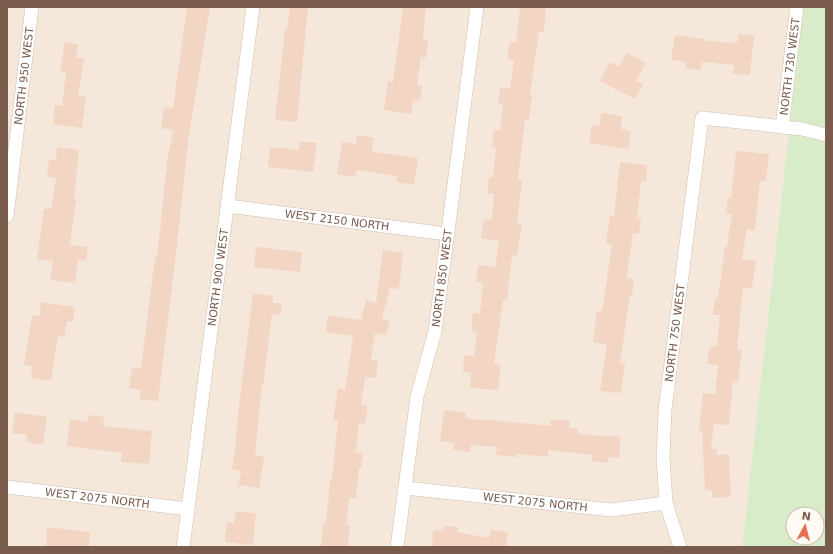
<svg xmlns="http://www.w3.org/2000/svg" width="833" height="554" viewBox="0 0 833 554" font-family="'DejaVu Sans',sans-serif">
  <style>
    .residential { fill: #f5e8da }
    .green { fill: #d8ecc9; fill-rule: evenodd }
    .building { fill: #f3d5c3 }
    .lines { fill: none; stroke-linecap: round; stroke-linejoin: round }
    .street-casing { stroke: #d1beb0; stroke-width: 14 }
    .street { stroke: #fff; stroke-width: 13 }
    .labels { text-anchor: middle; dominant-baseline: central; stroke-width: 3.5; stroke-linejoin: round; paint-order: stroke }
    .street-label { font-size: 11px; fill: #7a5c4d; stroke: #fffaf3 }
  </style>
  <rect width="100%" height="100%" fill="#fdf6ec"/>
  <!-- residential -->
  <path class="residential" d="M 7,7 L 803,7 L 742,547 L 7,547 Z"/>
  <!-- green -->
  <path class="green" d="M 803,7 L 826,7 L 826,547 L 742,547 ZM 793,514 L 817,514 L 817,538 L 793,538 Z"/>
  <!-- building -->
  <path class="building" d="M 187,7 L 210,7 L 188,142 L 177,246 L 158,401 L 139,399 L 141,390 L 129,388 L 132,367 L 141,368 L 155,257 L 157,257 L 168,153 L 169,153 L 173,130 L 161,128 L 164,107 L 173,108 Z
    M 290,7 L 308,7 L 297,122 L 275,120 L 285,30 L 287,30 Z
    M 403,7 L 426,7 L 423,40 L 428,41 L 426,58 L 421,57 L 417,85 L 422,86 L 420,101 L 413,101 L 411,114 L 384,110 L 388,81 L 393,82 Z
    M 520,7 L 546,7 L 544,32 L 539,31 L 530,95 L 532,96 L 529,120 L 525,120 L 518,179 L 522,180 L 517,224 L 522,225 L 517,256 L 512,255 L 507,300 L 503,300 L 494,364 L 501,365 L 498,390 L 470,388 L 471,373 L 463,372 L 464,355 L 474,356 L 477,332 L 471,331 L 473,313 L 480,314 L 483,283 L 476,282 L 478,265 L 495,267 L 499,241 L 481,238 L 484,219 L 492,220 L 494,194 L 487,194 L 489,177 L 493,177 L 496,148 L 492,147 L 494,130 L 500,131 L 503,104 L 498,103 L 500,87 L 510,88 L 514,60 L 507,59 L 510,42 L 516,43 Z
    M 738,34 L 754,35 L 750,75 L 733,74 L 734,65 L 702,62 L 701,70 L 685,68 L 686,62 L 671,60 L 675,35 L 705,39 L 705,41 L 737,43 Z
    M 65,42 L 78,44 L 76,58 L 84,59 L 78,96 L 86,97 L 82,128 L 53,124 L 55,105 L 62,106 L 66,72 L 60,71 Z
    M 627,53 L 646,63 L 636,81 L 643,84 L 635,99 L 600,81 L 610,62 L 619,67 Z
    M 601,113 L 622,116 L 621,129 L 631,131 L 628,149 L 589,143 L 592,125 L 600,126 Z
    M 357,135 L 374,138 L 372,152 L 418,158 L 414,185 L 396,182 L 397,176 L 356,170 L 355,177 L 337,174 L 342,142 L 356,144 Z
    M 300,141 L 317,143 L 313,172 L 268,167 L 270,147 L 299,150 Z
    M 57,147 L 79,150 L 74,200 L 76,200 L 70,245 L 88,247 L 86,261 L 78,260 L 75,283 L 50,280 L 53,261 L 37,259 L 44,209 L 51,209 L 56,178 L 47,177 L 49,160 L 56,160 Z
    M 736,151 L 769,154 L 766,181 L 760,181 L 755,230 L 747,229 L 742,259 L 756,261 L 752,288 L 743,287 L 737,350 L 742,350 L 738,382 L 733,381 L 729,425 L 714,424 L 711,449 L 717,449 L 717,455 L 729,454 L 731,497 L 712,498 L 712,490 L 705,491 L 702,431 L 699,431 L 703,393 L 715,394 L 718,365 L 707,364 L 709,347 L 717,347 L 720,315 L 713,315 L 715,298 L 718,299 L 725,247 L 727,247 L 732,214 L 726,213 L 728,197 L 731,198 Z
    M 620,162 L 647,165 L 646,182 L 641,181 L 637,219 L 641,219 L 639,234 L 633,233 L 628,267 L 627,278 L 634,279 L 632,296 L 630,295 L 620,363 L 625,363 L 621,393 L 600,391 L 607,344 L 593,342 L 597,311 L 602,311 L 612,244 L 606,243 L 610,215 L 614,216 Z
    M 256,247 L 302,252 L 300,272 L 254,267 Z
    M 383,250 L 403,253 L 399,289 L 390,288 L 382,319 L 390,320 L 386,335 L 375,333 L 371,360 L 378,361 L 376,378 L 365,377 L 361,405 L 368,406 L 365,424 L 359,423 L 356,453 L 363,453 L 361,468 L 359,468 L 356,499 L 349,498 L 346,525 L 350,525 L 348,547 L 321,547 L 323,523 L 326,523 L 330,479 L 332,479 L 338,420 L 333,419 L 338,388 L 345,390 L 353,336 L 326,332 L 328,315 L 361,320 L 366,300 L 376,303 Z
    M 253,293 L 273,296 L 273,303 L 282,303 L 280,315 L 272,314 L 263,385 L 262,384 L 255,455 L 264,456 L 259,488 L 238,485 L 241,471 L 232,469 L 236,444 L 235,444 L 240,397 Z
    M 41,302 L 75,307 L 73,322 L 67,321 L 64,337 L 58,336 L 51,381 L 31,378 L 32,366 L 24,365 L 32,315 L 39,316 Z
    M 444,410 L 466,413 L 465,418 L 489,421 L 489,420 L 550,426 L 551,419 L 570,421 L 569,428 L 578,429 L 578,434 L 621,437 L 619,458 L 608,457 L 608,463 L 592,461 L 592,455 L 548,450 L 548,457 L 517,454 L 517,457 L 496,455 L 497,447 L 471,445 L 470,452 L 453,450 L 454,443 L 440,441 Z
    M 15,412 L 47,417 L 43,445 L 26,442 L 27,435 L 12,433 Z
    M 89,415 L 104,417 L 103,426 L 152,431 L 149,464 L 121,462 L 122,453 L 67,446 L 70,419 L 88,422 Z
    M 236,511 L 256,513 L 253,545 L 225,542 L 227,522 L 234,523 Z
    M 443,526 L 458,527 L 457,532 L 489,538 L 491,530 L 508,532 L 506,547 L 432,547 L 433,530 L 443,531 Z
    M 47,527 L 90,532 L 89,547 L 46,547 Z"/>
  <g class="lines">
    <!-- street casing -->
    <g class="street-casing">
      <g id="street">
        <path id="s1" d="M 782,127 L 797,7"/>
        <path id="s2" d="M 228,206 L 447,234"/>
        <path id="s3" d="M 7,216 L 32,7"/>
        <path id="s4" d="M 7,487 L 188,509"/>
        <path id="s5" d="M 405,488 L 611,510 L 666,503"/>
        <path id="s6" d="M 183,547 L 253,7"/>
        <path id="s7" d="M 397,547 L 417,397 L 435,331 L 477,7"/>
        <path id="s8" d="M 680,547 L 666,503 L 663,457 L 665,410 L 702,118 L 802,129 L 826,135"/>
      </g>
    </g>
    <!-- street -->
    <use href="#street" class="street"/>
  </g>
  <g class="labels">
    <!-- street labels -->
    <g class="street-label">
      <text stroke="none"><textPath href="#s1" startOffset="61">NORTH 730 WEST</textPath></text>
      <text stroke="none"><textPath href="#s3" startOffset="141">NORTH 950 WEST</textPath></text>
      <text stroke="none"><textPath href="#s2" startOffset="110">WEST 2150 NORTH</textPath></text>
      <text stroke="none"><textPath href="#s6" startOffset="272">NORTH 900 WEST</textPath></text>
      <text stroke="none"><textPath href="#s7" startOffset="273">NORTH 850 WEST</textPath></text>
      <text stroke="none"><textPath href="#s8" startOffset="217">NORTH 750 WEST</textPath></text>
      <text stroke="none"><textPath href="#s4" startOffset="91">WEST 2075 NORTH</textPath></text>
      <text stroke="none"><textPath href="#s5" startOffset="131">WEST 2075 NORTH</textPath></text>
    </g>
  </g>
  <!-- border -->
  <rect width="833" height="554" fill="none" stroke="#7a5c4d" stroke-width="16"/>
  <!-- north arrow -->
  <g transform="translate(805 526) rotate(7)"><circle r="19" fill="#fffaf3" stroke="#cabbb1"/>
  <path d="M0-3L7 15L0 10L-7 15Z" fill="#e76f51"/>
  <text y="-6" font-size="11" font-weight="bold" text-anchor="middle" fill="#7a5c4d">N</text>
  </g>
</svg>
